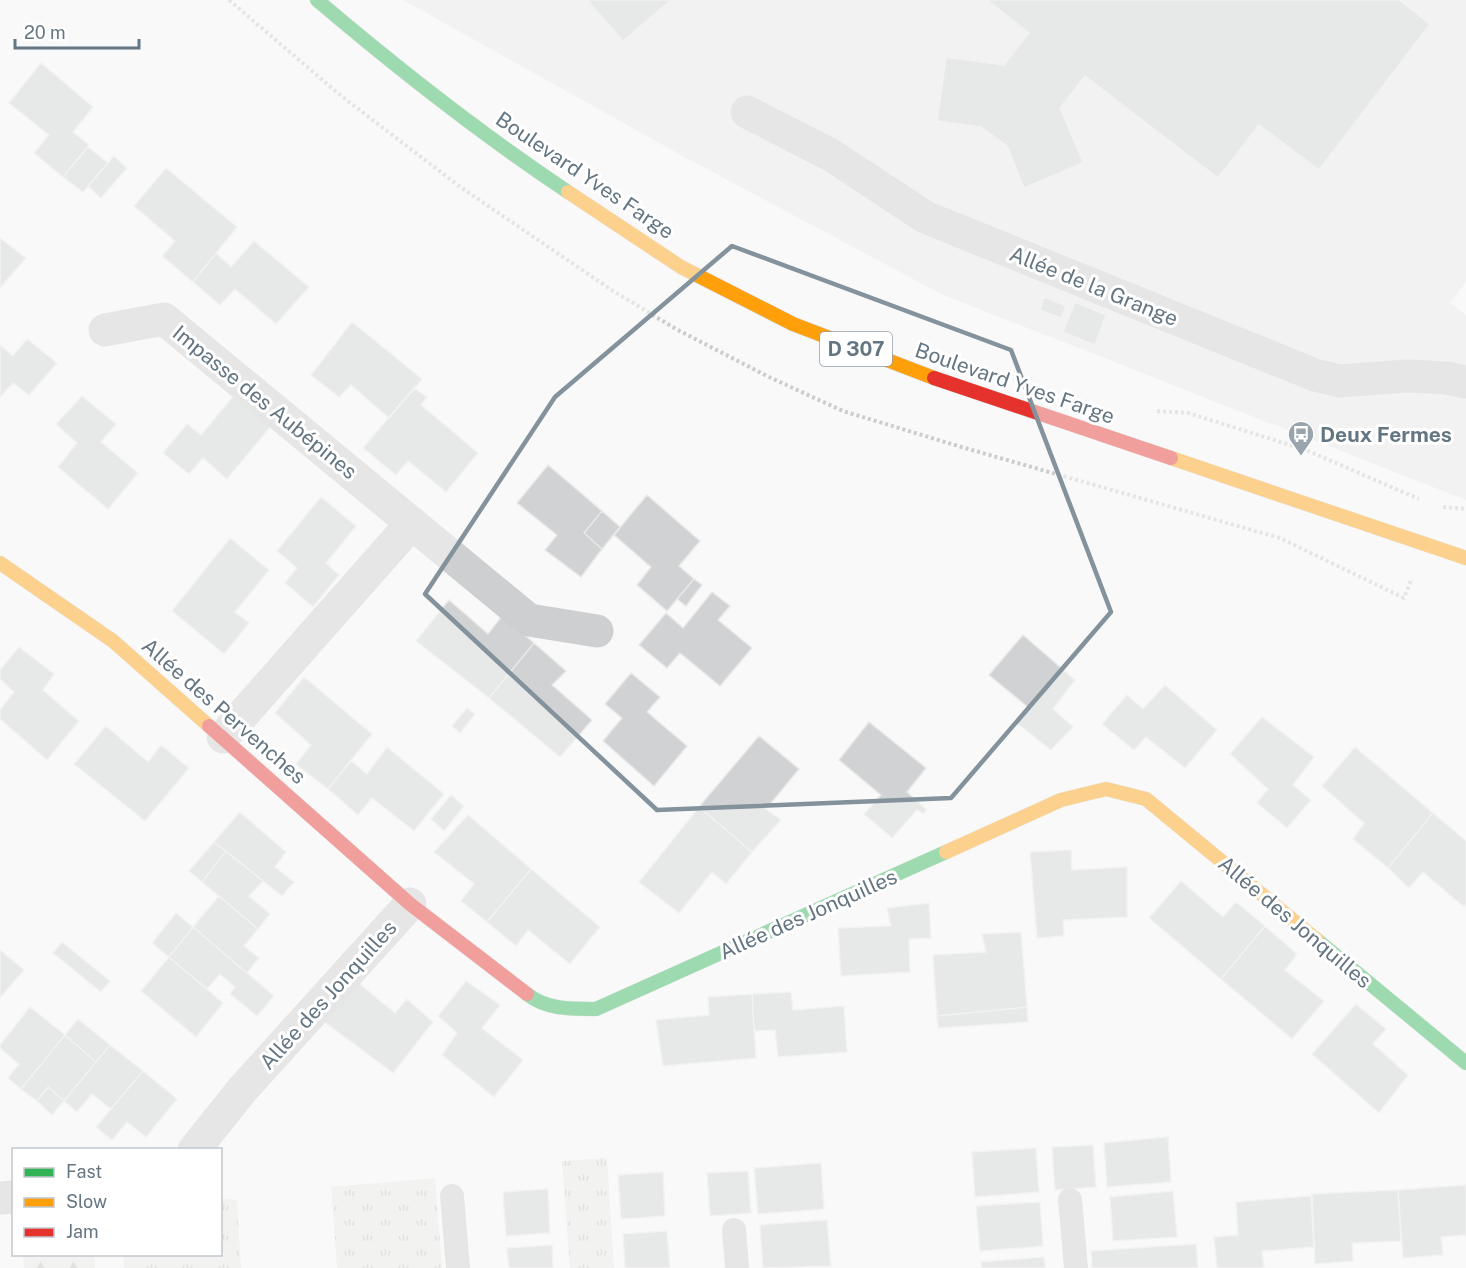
<svg xmlns="http://www.w3.org/2000/svg" width="1466" height="1268" viewBox="0 0 1466 1268" font-family="'Public Sans',sans-serif">
  <style>
    .built { fill: #e8e9e9 }
    .grass { fill: url(#grass-tufts) }
    .forest { fill: url(#forest-firs) }
    .building { fill: #d0d2d3; stroke: #e8e8e8; stroke-width: 1.5 }
    .lines { fill: none; stroke-linecap: round; stroke-linejoin: round }
    .fast-casing { stroke: #d5d6d7; stroke-width: 15 }
    .slow-casing { stroke: #d5d6d7; stroke-width: 15 }
    .jam-casing { stroke: #d5d6d7; stroke-width: 15 }
    .path { stroke: #cbcccd; stroke-width: 4; stroke-dasharray: 3 3; stroke-linecap: butt }
    .lane { stroke: #cecfd0; stroke-width: 24 }
    .street { stroke: #cecfd0; stroke-width: 33 }
    .fast { stroke: #30b455; stroke-width: 14 }
    .slow { stroke: #ff9f0a; stroke-width: 14 }
    .jam { stroke: #e5322d; stroke-width: 14 }
    .marked { fill: none; stroke: #84929c; stroke-width: 4.5; stroke-linejoin: round }
    .labels { text-anchor: middle; dominant-baseline: central; stroke-width: 6; stroke-linejoin: round; paint-order: stroke }
    .shield { fill: #fff; stroke: #939fa8; stroke-width: 1.5 }
    .shield-label { font-size: 20px; font-weight: bold; fill: #657683 }
    .street-label { font-size: 21px; fill: #657683; stroke: #fff }
    .poi-label { font-size: 21px; font-weight: bold; fill: #657683; stroke: #fff; text-anchor: start }
  </style>
  <defs>
    <pattern id="grass-tufts" width="24" height="20" patternUnits="userSpaceOnUse" patternTransform="scale(1.5)"><rect width="24" height="20" fill="#e8ebe6"/><path d="M3 7l-1-3M5 7V3M7 7l1-3M15 17l-1-3M17 17v-4M19 17l1-3" fill="none" stroke="#c0c3c0"/></pattern>
    <pattern id="forest-firs" width="22" height="20" patternUnits="userSpaceOnUse" patternTransform="scale(1.5)"><rect width="22" height="20" fill="#e8ebe6"/><path d="M5 1l3.5 6h-7zM16 11l3.5 6h-7z" fill="#c0c3c0"/></pattern>
  </defs>
  <rect width="100%" height="100%" fill="#f9f9f9"/>
  <!-- built -->
  <path class="built" d="M 403,0 L 1466,0 L 1466,282 L 1450,303 L 1466,315 L 1466,500 L 941,294 L 686,158 Z"/>
  <!-- grass -->
  <path class="grass" d="M 607,1158 L 614,1268 L 570,1268 L 562,1161 Z
    M 435,1178 L 442,1268 L 337,1268 L 331,1187 Z
    M 221,1198 L 237,1200 L 241,1268 L 124,1268 L 123,1255 L 220,1254 Z"/>
  <!-- forest -->
  <path class="forest" d="M 23,1255 L 94,1255 L 95,1268 L 24,1268 Z"/>
  <!-- building -->
  <path class="building" d="M 587,0 L 671,0 L 623,41 Z
    M 987,0 L 1399,0 L 1430,24 L 1319,170 L 1259,125 L 1218,178 L 1085,76 L 1060,108 L 1084,164 L 1082,163 L 1024,188 L 1007,146 L 981,127 L 937,121 L 946,58 L 944,57 L 1004,65 L 1029,33 Z
    M 41,63 L 93,107 L 73,132 L 89,145 L 63,177 L 34,153 L 49,135 L 9,103 Z
    M 88,147 L 108,163 L 83,192 L 63,177 Z
    M 114,156 L 127,168 L 101,198 L 88,186 Z
    M 166,168 L 237,227 L 193,282 L 162,256 L 175,241 L 134,206 Z
    M 0,238 L 26,258 L 0,288 Z
    M 254,241 L 309,287 L 276,324 L 235,289 L 220,305 L 193,282 L 216,253 L 231,267 Z
    M 1044,297 L 1066,306 L 1061,318 L 1040,310 Z
    M 1075,302 L 1106,315 L 1095,345 L 1063,332 Z
    M 352,322 L 422,379 L 389,418 L 351,385 L 339,397 L 311,375 Z
    M 27,339 L 57,363 L 29,395 L 13,383 L 0,397 L 0,345 L 13,356 Z
    M 414,388 L 427,397 L 421,405 L 478,453 L 446,492 L 408,461 L 396,475 L 363,448 Z
    M 235,394 L 272,425 L 227,479 L 203,458 L 189,474 L 163,453 L 187,424 L 201,435 Z
    M 82,396 L 116,424 L 101,442 L 138,473 L 108,509 L 58,467 L 77,443 L 56,424 Z
    M 548,465 L 602,511 L 584,533 L 602,549 L 581,577 L 545,550 L 557,535 L 517,503 Z
    M 647,495 L 700,541 L 679,566 L 694,579 L 667,611 L 637,585 L 651,567 L 614,535 Z
    M 321,497 L 356,526 L 326,563 L 339,575 L 313,607 L 285,583 L 297,568 L 277,551 Z
    M 602,511 L 620,527 L 602,549 L 584,533 Z
    M 230,538 L 269,570 L 235,612 L 249,623 L 224,654 L 172,611 Z
    M 694,579 L 702,585 L 686,606 L 677,599 Z
    M 712,592 L 730,606 L 718,620 L 752,648 L 720,686 L 680,653 L 667,668 L 639,645 L 666,613 L 683,628 Z
    M 449,600 L 488,634 L 502,616 L 534,643 L 489,698 L 416,641 Z
    M 1023,635 L 1075,680 L 1053,709 L 1073,727 L 1051,750 L 1017,723 L 1029,708 L 989,675 Z
    M 534,643 L 566,671 L 552,685 L 592,720 L 560,757 L 489,698 Z
    M 19,647 L 54,674 L 43,690 L 79,721 L 47,760 L 0,719 L 0,710 L 14,692 L 0,679 L 0,670 Z
    M 631,673 L 660,697 L 647,712 L 687,746 L 654,786 L 603,741 L 622,718 L 605,704 Z
    M 304,677 L 372,734 L 328,789 L 296,764 L 311,745 L 275,713 Z
    M 1165,685 L 1217,730 L 1185,768 L 1146,737 L 1134,750 L 1102,724 L 1127,695 L 1143,709 Z
    M 467,708 L 475,714 L 460,733 L 452,726 Z
    M 1262,717 L 1314,757 L 1293,785 L 1311,800 L 1287,828 L 1257,803 L 1268,789 L 1230,754 Z
    M 869,722 L 926,768 L 907,792 L 927,810 L 923,814 L 917,810 L 892,838 L 864,814 L 881,795 L 839,760 Z
    M 106,726 L 148,762 L 161,745 L 189,768 L 145,821 L 74,764 Z
    M 759,736 L 799,769 L 766,809 L 781,820 L 752,852 L 699,807 Z
    M 387,747 L 444,794 L 414,831 L 372,798 L 358,815 L 328,789 L 351,761 L 367,774 Z
    M 1355,747 L 1433,813 L 1388,868 L 1353,839 L 1364,823 L 1322,786 Z
    M 451,795 L 464,806 L 444,831 L 431,819 Z
    M 699,807 L 752,852 L 726,884 L 712,872 L 679,913 L 639,882 Z
    M 240,812 L 286,852 L 275,867 L 294,882 L 282,896 L 214,842 Z
    M 1433,813 L 1466,841 L 1466,904 L 1464,907 L 1423,872 L 1409,888 L 1388,868 Z
    M 468,815 L 531,869 L 487,922 L 461,901 L 474,884 L 434,852 Z
    M 214,842 L 226,851 L 202,882 L 189,871 Z
    M 1071,850 L 1072,870 L 1127,867 L 1127,917 L 1063,920 L 1064,936 L 1037,938 L 1030,852 Z
    M 226,851 L 263,881 L 249,896 L 270,914 L 258,929 L 202,882 Z
    M 531,869 L 600,927 L 570,964 L 528,930 L 516,946 L 487,922 Z
    M 1181,881 L 1223,917 L 1236,902 L 1265,926 L 1221,979 L 1149,918 Z
    M 219,896 L 258,929 L 244,946 L 259,958 L 247,973 L 193,927 Z
    M 929,903 L 931,938 L 909,939 L 910,972 L 841,976 L 838,928 L 891,926 L 887,908 Z
    M 176,913 L 193,927 L 169,957 L 152,943 Z
    M 1265,926 L 1297,954 L 1285,970 L 1324,1001 L 1292,1039 L 1221,979 Z
    M 193,927 L 274,996 L 257,1016 L 230,994 L 235,987 L 220,974 L 207,989 L 169,957 Z
    M 1021,932 L 1027,1007 L 937,1016 L 933,955 L 986,952 L 982,934 Z
    M 62,942 L 110,981 L 101,992 L 53,953 Z
    M 0,950 L 24,970 L 0,998 Z
    M 169,957 L 223,1003 L 196,1037 L 141,991 Z
    M 355,980 L 395,1013 L 407,999 L 433,1022 L 393,1073 L 322,1020 Z
    M 466,981 L 500,1005 L 482,1028 L 523,1060 L 494,1097 L 442,1055 L 457,1033 L 438,1016 Z
    M 791,992 L 793,1010 L 844,1006 L 847,1052 L 778,1057 L 775,1030 L 754,1031 L 752,994 Z
    M 752,994 L 756,1058 L 663,1066 L 656,1020 L 709,1015 L 708,997 Z
    M 1356,1004 L 1386,1029 L 1373,1044 L 1408,1075 L 1379,1113 L 1312,1054 Z
    M 30,1007 L 65,1035 L 21,1089 L 8,1078 L 19,1064 L 0,1048 L 0,1045 Z
    M 1027,1007 L 1028,1022 L 938,1028 L 937,1016 Z
    M 78,1019 L 110,1045 L 96,1062 L 65,1035 Z
    M 65,1035 L 96,1062 L 64,1101 L 48,1087 L 37,1101 L 21,1089 Z
    M 110,1045 L 143,1071 L 111,1109 L 92,1094 L 77,1112 L 64,1101 Z
    M 143,1071 L 177,1099 L 146,1137 L 127,1122 L 112,1140 L 96,1127 Z
    M 48,1087 L 64,1101 L 52,1115 L 37,1101 Z
    M 1168,1137 L 1171,1182 L 1107,1187 L 1104,1143 Z
    M 1093,1145 L 1096,1187 L 1055,1190 L 1052,1147 Z
    M 1036,1148 L 1039,1192 L 975,1197 L 972,1152 Z
    M 821,1163 L 824,1209 L 758,1214 L 754,1168 Z
    M 748,1171 L 751,1213 L 710,1216 L 707,1173 Z
    M 663,1172 L 665,1216 L 621,1219 L 618,1175 Z
    M 1466,1185 L 1466,1235 L 1441,1237 L 1443,1255 L 1403,1258 L 1398,1190 Z
    M 548,1189 L 550,1233 L 506,1236 L 503,1192 Z
    M 1398,1190 L 1401,1241 L 1352,1243 L 1353,1261 L 1315,1264 L 1312,1194 Z
    M 1173,1191 L 1177,1237 L 1113,1241 L 1110,1197 Z
    M 1311,1196 L 1314,1247 L 1262,1251 L 1264,1268 L 1217,1268 L 1214,1237 L 1238,1235 L 1236,1202 Z
    M 1040,1202 L 1043,1246 L 980,1251 L 976,1206 Z
    M 827,1220 L 831,1266 L 763,1268 L 760,1225 Z
    M 667,1231 L 670,1268 L 625,1268 L 623,1234 Z
    M 1196,1244 L 1198,1268 L 1092,1268 L 1091,1251 Z
    M 552,1245 L 553,1268 L 509,1268 L 507,1248 Z
    M 1044,1257 L 1045,1268 L 982,1268 L 981,1262 Z"/>
  <g class="lines">
    <!-- fast casing -->
    <g class="fast-casing">
      <path id="fast" d="M 317,0 C 397,68 481,134 568,192
        M 1317,940 L 1466,1063
        M 527,994 C 547,1010 572,1009 596,1009 L 946,852"/>
    </g>
    <!-- slow casing -->
    <g class="slow-casing">
      <path id="slow" d="M 568,192 L 681,267 L 793,324 L 934,378
        M 1171,458 L 1466,558
        M 0,563 L 113,641 L 209,726
        M 946,852 L 1061,800 L 1106,789 L 1146,799 L 1317,940"/>
    </g>
    <!-- jam casing -->
    <g class="jam-casing">
      <path id="jam" d="M 934,378 L 1171,458
        M 209,726 L 410,904 L 527,994"/>
    </g>
    <!-- path -->
    <path class="path" d="M 229,0 L 340,95 L 459,186 L 610,289 L 676,329 L 769,377 L 843,411 L 958,446 L 1280,538 L 1404,598 L 1412,578
      M 1157,411 L 1188,413 L 1306,450 L 1419,499
      M 1443,507 L 1466,509"/>
    <!-- lane -->
    <path class="lane" d="M 452,1196 L 458,1268
      M 1070,1200 L 1076,1268
      M 734,1230 L 737,1268"/>
    <!-- street -->
    <path class="street" d="M 747,112 L 831,155 L 925,217 L 1315,375 L 1339,381 L 1407,376 L 1447,378 L 1466,382
      M 105,330 L 164,319 L 529,620 L 597,631
      M 223,737 L 412,523
      M 194,1150 L 242,1090 L 410,904
      M 0,1198 L 14,1197"/>
    <!-- fast -->
    <use href="#fast" class="fast"/>
    <!-- slow -->
    <use href="#slow" class="slow"/>
    <!-- jam -->
    <use href="#jam" class="jam"/>
  </g>
  <!-- marked area -->
  <path d="M0 0H1466V1268H0ZM 732,246 L 1011,350 L 1111,612 L 951,798 L 657,810 L 425,594 L 555,397 Z" fill="#f9f9f9" fill-opacity=".55" fill-rule="evenodd"/>
  <path class="marked" d="M 732,246 L 1011,350 L 1111,612 L 951,798 L 657,810 L 425,594 L 555,397 Z"/>
  <!-- icons -->
  <defs>
    <g id="bus-pin" transform="scale(1.35)"><path d="M0 17L-7.5 6A9.5 9.5 0 1 1 7.5 6Z" fill="#99a4ac" stroke="#fff"/><path d="M-5-6H5V4H4V6H2V4H-2V6H-4V4H-5ZM-3.5-4V0h7V-4ZM-3.5 1.2v1.5H-2V1.2ZM2 1.2v1.5H3.5V1.2Z" fill="#fff"/></g>
  </defs>
  <g fill-rule="evenodd">
    <use href="#bus-pin" x="1301" y="434"/>
  </g>
  <g class="labels">
    <!-- shield labels -->
    <rect class="shield" x="820" y="332" width="72" height="34" rx="4.5"/>
    <g class="shield-label">
      <text x="856" y="349">D 307</text>
    </g>
    <!-- street labels -->
    <g class="street-label">
      <text transform="translate(585 175) rotate(34)">Boulevard Yves Farge</text>
      <text transform="translate(1094 286) rotate(22)">Allée de la Grange</text>
      <text transform="translate(1015 383) rotate(19)">Boulevard Yves Farge</text>
      <text transform="translate(265 402) rotate(39)">Impasse des Aubépines</text>
      <text transform="translate(224 711) rotate(41)">Allée des Pervenches</text>
      <text transform="translate(808 914) rotate(-24)">Allée des Jonquilles</text>
      <text transform="translate(1295 922) rotate(40)">Allée des Jonquilles</text>
      <text transform="translate(328 995) rotate(-48)">Allée des Jonquilles</text>
    </g>
    <!-- poi labels -->
    <g class="poi-label">
      <text x="1320" y="434">Deux Fermes</text>
    </g>
  </g>
  <!-- legend -->
  <rect x="12" y="1148" width="210" height="108" fill="#ffffff" stroke="#c1c8cd" stroke-width="1.5"/>
  <rect x="24" y="1168" width="30" height="9" fill="#30b455" stroke="#c1c8cd" stroke-width="1.5"/>
  <text x="66" y="1178" font-size="18" fill="#657683">Fast</text>
  <rect x="24" y="1198" width="30" height="9" fill="#ff9f0a" stroke="#c1c8cd" stroke-width="1.5"/>
  <text x="66" y="1208" font-size="18" fill="#657683">Slow</text>
  <rect x="24" y="1228" width="30" height="9" fill="#e5322d" stroke="#c1c8cd" stroke-width="1.5"/>
  <text x="66" y="1238" font-size="18" fill="#657683">Jam</text>
  <!-- scale -->
  <path d="M15 39v9h124v-9" fill="none" stroke="#657683" stroke-width="3"/>
  <text x="24" y="39" font-size="18" fill="#657683" stroke="#ffffff" stroke-width="4.5" paint-order="stroke">20 m</text>
</svg>
